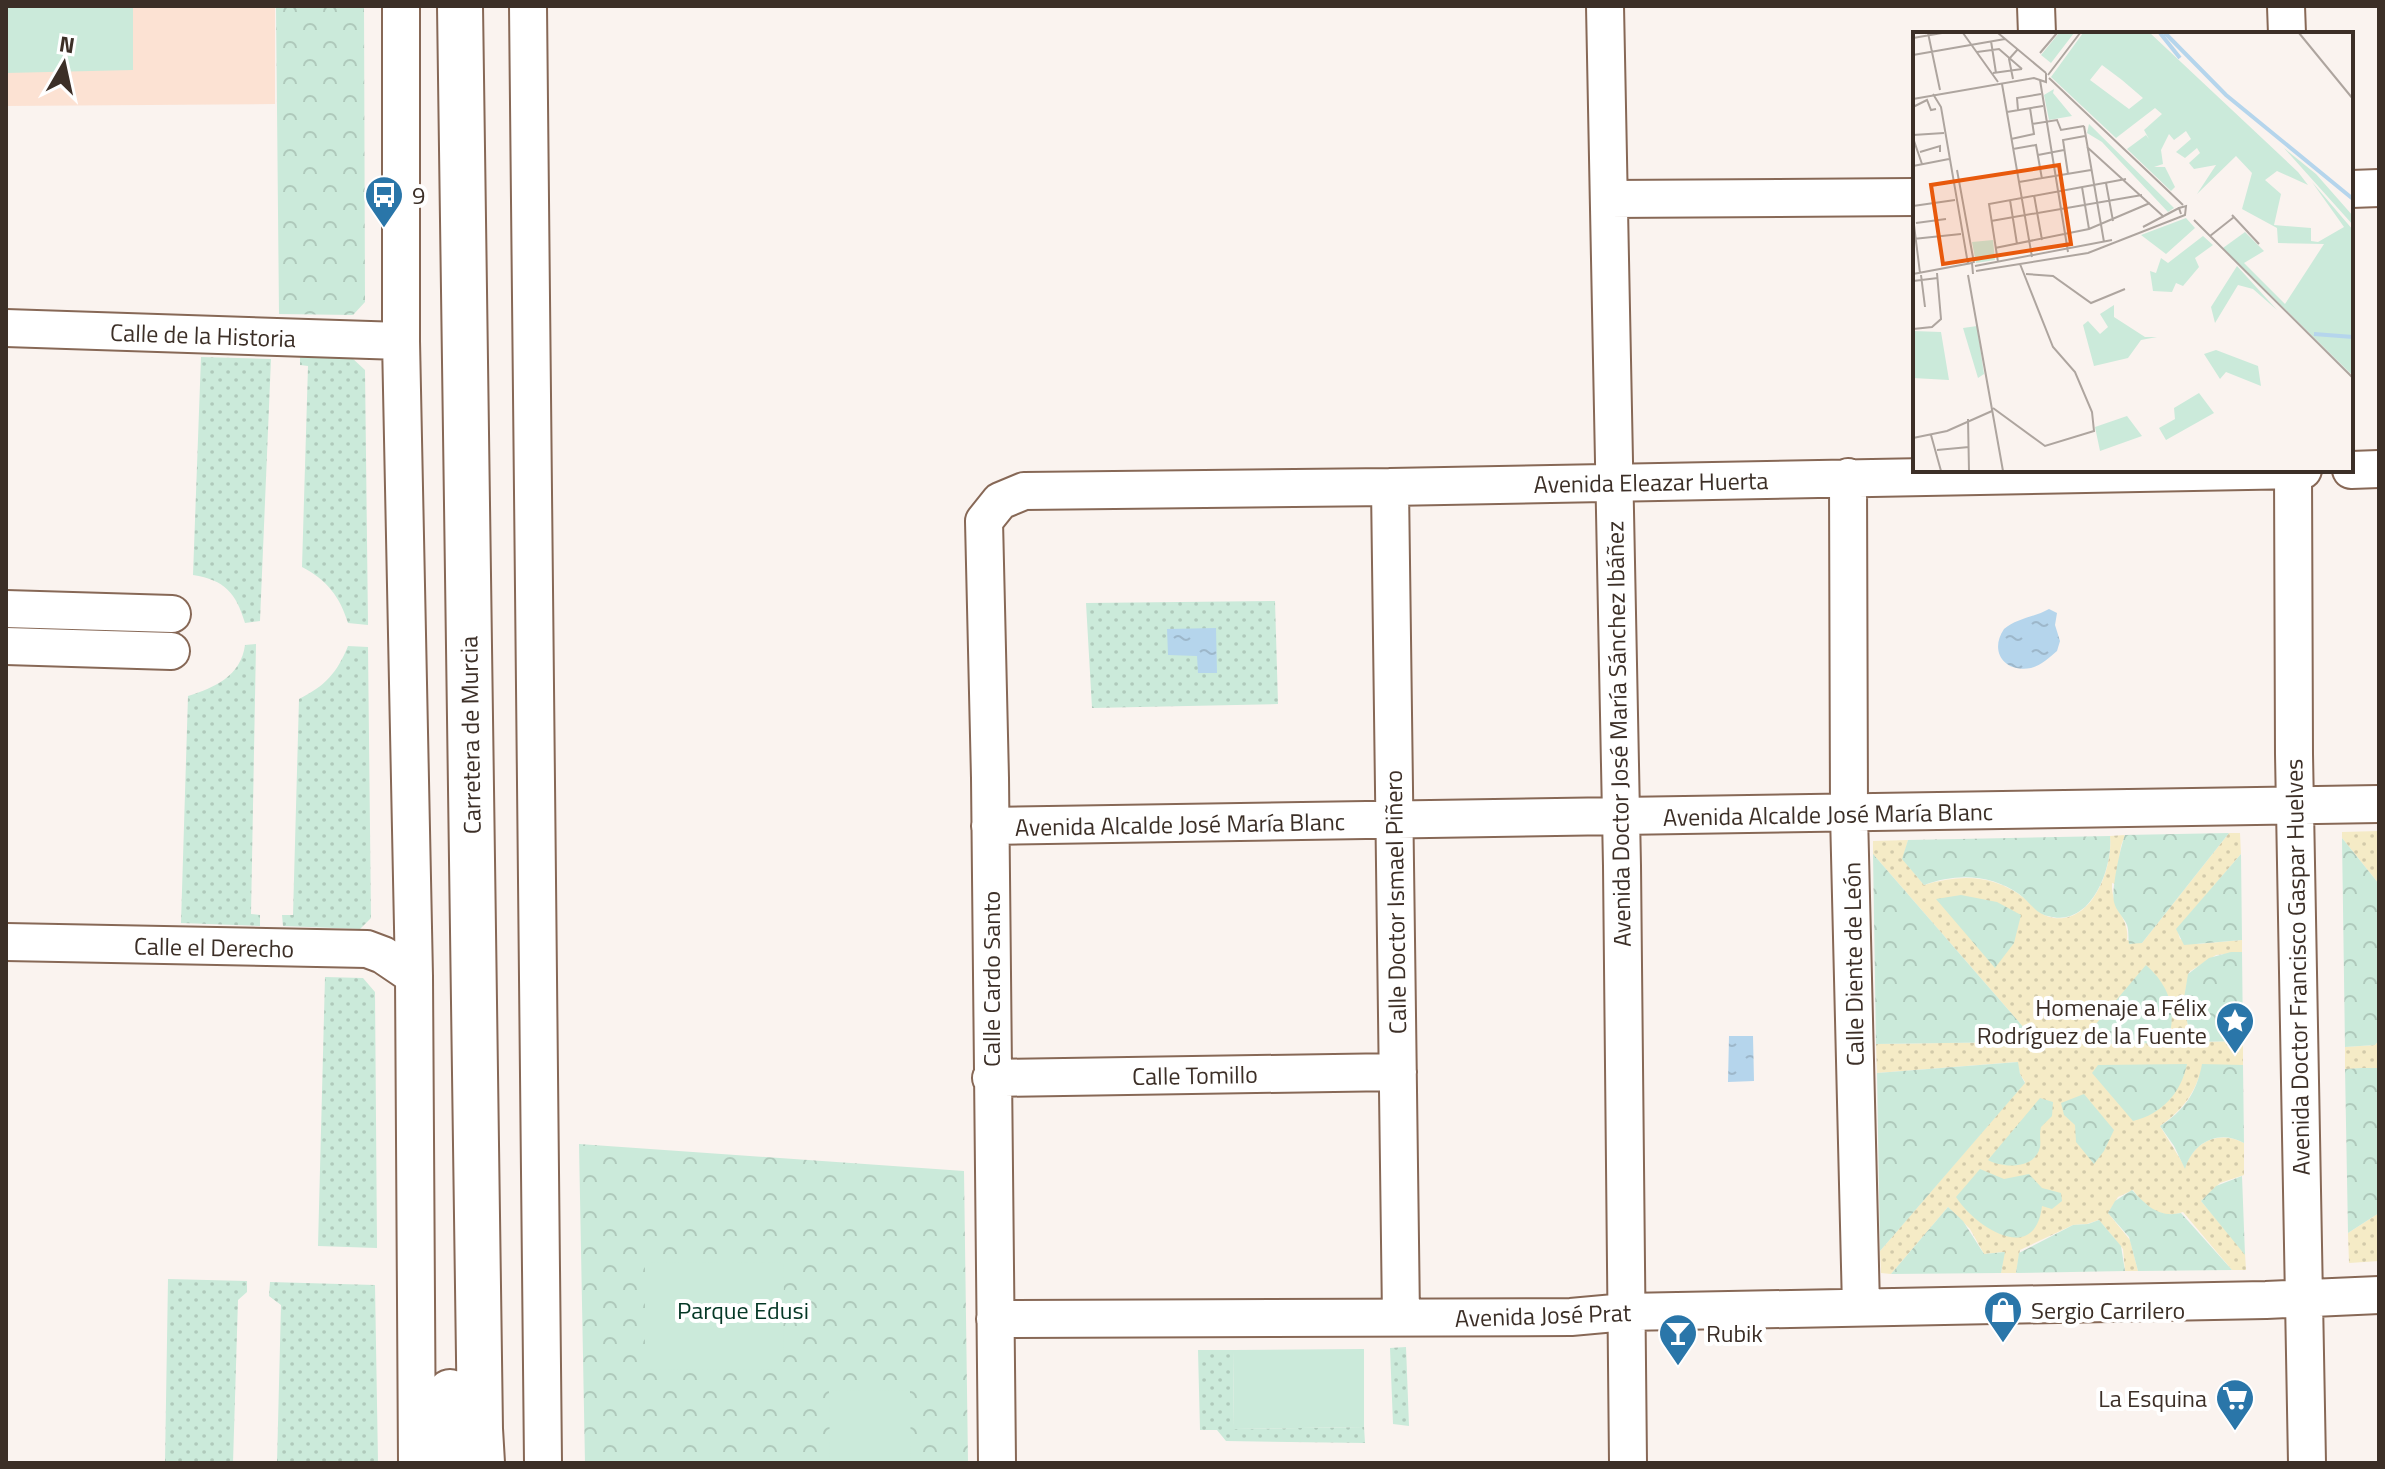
<svg xmlns="http://www.w3.org/2000/svg" width="2385" height="1469" viewBox="0 0 2385 1469" font-family="'Titillium Web',sans-serif">
  <style>
    .built { fill: #fce2d3 }
    .grass { fill: url(#grass-dots) }
    .sand { fill: url(#sand-dots) }
    .park { fill: url(#park-crowns) }
    .pitch { fill: #cbeada }
    .water { fill: url(#water-ripples) }
    .lines { fill: none; stroke-linecap: round; stroke-linejoin: round }
    .minor-casing { stroke: #876856; stroke-width: 40 }
    .major-casing { stroke: #876856; stroke-width: 48 }
    .minor { stroke: #fff; stroke-width: 36 }
    .major { stroke: #fff; stroke-width: 44 }
    .labels { text-anchor: middle; dominant-baseline: central; stroke-width: 8; stroke-linejoin: round; paint-order: stroke }
    .poi-label { font-size: 24px; fill: #3c2f27; stroke: #fff; text-anchor: start }
    .street-label { font-size: 24px; fill: #3c2f27; stroke: #fff }
    .park-label { font-size: 24px; fill: #043725; stroke: #fff }
    .inset-river { fill: none; stroke: #b5d5ec; stroke-width: 4 }
    .inset-road { fill: none; stroke: #aea59f; stroke-width: 2 }
    .view { fill: #e8590c; fill-opacity: 0.15; stroke: #e8590c; stroke-width: 4 }
    .inset-edge { fill: none; stroke: #3c2f27; stroke-width: 4 }
  </style>
  <defs>
    <pattern id="grass-dots" width="8" height="8" patternUnits="userSpaceOnUse" patternTransform="scale(2)"><rect width="8" height="8" fill="#cbeada"/><path d="M2 2h.1M6 6h.1" fill="none" stroke="#afc9bb" stroke-width="1.8" stroke-linecap="round"/></pattern>
    <pattern id="sand-dots" width="8" height="8" patternUnits="userSpaceOnUse" patternTransform="scale(2)"><rect width="8" height="8" fill="#f5ebc6"/><path d="M2 2h.1M6 6h.1" fill="none" stroke="#d3caaa" stroke-width="1.8" stroke-linecap="round"/></pattern>
    <pattern id="park-crowns" width="20" height="18" patternUnits="userSpaceOnUse" patternTransform="scale(2)"><rect width="20" height="18" fill="#cbeada"/><path d="M2 6a3 3 0 1 1 6 0M12 15a3 3 0 1 1 6 0" fill="none" stroke="#afc9bb"/></pattern>
    <pattern id="water-ripples" width="26" height="14" patternUnits="userSpaceOnUse" patternTransform="scale(2)"><rect width="26" height="14" fill="#b5d5ec"/><path d="M2 4q2-2 4 0t4 0M15 11q2-2 4 0t4 0" fill="none" stroke="#9db7ca"/></pattern>
  </defs>
  <rect width="100%" height="100%" fill="#faf3ef"/>
  <!-- built -->
  <path class="built" d="M 6,6 L 275,6 L 275,104 L 6,106 Z"/>
  <!-- grass -->
  <path class="grass" d="M 300,355 L 351,357 L 365,370 L 368,625 L 348,623 C 340,597 327,580 302,567 L 308,366 L 300,365 Z
    M 201,357 L 271,359 L 260,621 L 245,623 C 236,593 225,580 193,575 Z
    M 1275,601 L 1278,704 L 1092,708 L 1086,603 Z
    M 256,644 L 251,914 L 260,915 L 260,926 L 181,923 L 188,696 C 214,688 241,676 245,645 Z
    M 348,646 L 368,647 L 371,918 L 360,929 L 283,926 L 282,915 L 293,915 L 299,699 C 325,686 337,673 348,646 Z
    M 325,977 L 363,978 L 375,992 L 377,1248 L 318,1246 Z
    M 168,1279 L 247,1281 L 247,1292 L 238,1300 L 233,1463 L 165,1463 Z
    M 270,1282 L 375,1285 L 378,1463 L 277,1463 L 281,1305 L 269,1296 Z
    M 1406,1347 L 1409,1426 L 1393,1424 L 1390,1348 Z
    M 1198,1350 L 1233,1350 L 1234,1429 L 1364,1427 L 1365,1443 L 1226,1441 L 1217,1430 L 1200,1430 Z"/>
  <!-- sand -->
  <path class="sand" d="M 2379,831 L 2379,884 L 2342,838 L 2342,832 Z
    M 2229,833 L 2240,833 L 2241,854 L 2177,929 L 2180,939 L 2198,944 L 2242,940 L 2242,952 L 2216,955 L 2189,972 L 2183,1004 L 2192,1042 L 2243,1041 L 2243,1065 L 2203,1065 C 2195,1093 2184,1109 2160,1126 L 2185,1167 C 2195,1141 2219,1130 2244,1143 L 2244,1175 L 2220,1183 L 2201,1201 L 2245,1253 L 2246,1270 L 2232,1270 L 2183,1212 C 2162,1220 2145,1207 2133,1190 L 2118,1197 L 2108,1213 L 2130,1240 L 2138,1271 L 2125,1271 L 2123,1249 L 2099,1220 L 2087,1224 L 2073,1225 L 2020,1250 L 2016,1273 L 2001,1273 L 2004,1252 L 1984,1254 L 1970,1229 L 1948,1207 L 1891,1274 L 1881,1273 L 1880,1251 L 2025,1082 L 2020,1074 L 2017,1062 L 1877,1073 L 1876,1044 L 2016,1042 L 2025,1029 L 1873,854 L 1873,841 L 1908,840 L 1903,859 L 1924,885 C 1959,874 1994,874 2024,898 C 2034,906 2040,916 2054,918 C 2094,923 2113,866 2110,836 L 2125,835 L 2121,846 L 2115,884 L 2112,883 C 2111,910 2130,918 2127,940 L 2142,943 Z
    M 2379,1040 L 2379,1068 L 2345,1069 L 2345,1047 L 2375,1045 Z
    M 2379,1213 L 2379,1261 L 2349,1263 L 2348,1233 Z"/>
  <!-- park -->
  <path class="park" d="M 276,6 L 364,6 L 365,302 L 353,315 L 279,314 Z
    M 2229,833 L 2142,943 L 2129,944 C 2128,937 2129,931 2127,925 C 2123,916 2116,911 2114,902 C 2111,892 2120,848 2125,835 Z
    M 2110,836 C 2113,868 2091,929 2048,916 C 2035,913 2029,901 2019,894 C 1991,874 1956,873 1924,885 L 1902,859 L 1908,840 Z
    M 2342,838 L 2379,884 L 2379,1040 L 2375,1045 L 2345,1047 Z
    M 1873,854 L 2025,1029 L 2017,1042 L 1876,1044 Z
    M 2241,854 L 2242,940 L 2184,945 L 2176,929 Z
    M 1961,895 L 1997,902 L 2021,915 L 2014,943 L 1995,968 L 1936,899 Z
    M 2231,952 L 2242,952 L 2243,1041 L 2192,1042 L 2183,1004 L 2188,974 L 2209,958 Z
    M 2146,965 C 2170,986 2178,1012 2167,1043 L 2098,1044 L 2090,1031 Z
    M 2018,1062 L 2020,1074 L 2025,1083 L 1880,1251 L 1877,1073 Z
    M 2187,1064 C 2181,1093 2162,1114 2133,1121 L 2092,1073 L 2098,1065 Z
    M 2202,1064 L 2243,1065 L 2244,1143 C 2219,1129 2193,1142 2185,1169 L 2174,1146 L 2160,1126 C 2184,1111 2197,1092 2202,1064 Z
    M 2362,1068 L 2379,1068 L 2379,1213 L 2348,1233 L 2345,1069 Z
    M 2084,1094 L 2114,1130 L 2104,1151 L 2094,1164 L 2076,1142 L 2075,1125 L 2064,1115 L 2061,1103 Z
    M 2040,1098 L 2053,1102 L 2052,1116 L 2041,1127 C 2039,1134 2041,1141 2040,1147 C 2035,1170 2002,1168 1988,1160 Z
    M 579,1144 L 964,1171 L 968,1463 L 585,1463 Z
    M 1980,1169 L 2004,1179 L 2029,1174 L 2042,1188 L 2061,1193 L 2062,1201 L 2052,1209 L 2042,1206 C 2035,1266 1975,1227 1956,1197 Z
    M 2242,1176 L 2245,1255 L 2201,1201 L 2216,1186 Z
    M 2132,1190 C 2147,1206 2159,1218 2181,1213 L 2232,1270 L 2138,1271 L 2129,1237 L 2108,1213 L 2115,1201 Z
    M 1948,1207 L 1963,1221 L 1984,1254 L 2005,1252 L 2001,1273 L 1891,1274 Z
    M 2099,1220 L 2121,1246 L 2125,1271 L 2016,1273 L 2019,1253 L 2073,1225 L 2088,1224 Z"/>
  <!-- pitch -->
  <path class="pitch" d="M 6,6 L 133,6 L 133,70 L 6,73 Z
    M 645,1262 L 784,1263 L 783,1370 L 645,1369 Z
    M 1364,1349 L 1364,1427 L 1234,1429 L 1233,1350 Z
    M 910,1390 L 911,1463 L 830,1463 L 829,1391 Z"/>
  <!-- water -->
  <path class="water" d="M 2049,609 L 2057,613 L 2055,625 L 2060,641 L 2057,651 C 2050,657 2040,666 2031,668 C 2004,673 1989,651 2004,629 C 2017,618 2035,617 2049,609 Z
    M 1216,628 L 1217,673 L 1198,673 L 1197,656 L 1168,655 L 1167,629 Z
    M 1729,1036 L 1753,1036 L 1754,1081 L 1728,1082 Z"/>
  <g class="lines">
    <!-- minor casing -->
    <g class="minor-casing">
      <path id="minor" d="M 401,6 L 401,341 L 414,976 L 417,1463
        M 528,6 L 543,1463
        M 1605,6 L 1622,866 L 1628,1463
        M 2036,6 L 2037,34
        M 2286,6 L 2287,34
        M 2351,189 L 2379,188
        M 1609,199 L 1915,197
        M 6,328 L 401,341
        M 2293,470 L 2294,754 L 2307,1463
        M 2351,470 L 2379,469
        M 1848,477 L 1849,814 L 1861,1307
        M 1390,487 L 1401,1317
        M 6,609 L 172,614
        M 6,646 L 171,651
        M 990,826 L 2379,804
        M 6,942 L 367,949 L 383,955 L 414,976
        M 991,1078 L 1398,1072
        M 995,1319 L 1571,1317 L 1626,1312 L 2266,1300 L 2379,1295
        M 997,1463 L 990,778 L 984,521 L 1000,501 L 1024,491 L 1390,487 L 2303,470"/>
    </g>
    <!-- major casing -->
    <g class="major-casing">
      <path id="major" d="M 460,6 L 480,1429 L 482,1463
        M 450,1463 L 450,1392"/>
    </g>
    <!-- minor -->
    <use href="#minor" class="minor"/>
    <!-- major -->
    <use href="#major" class="major"/>
  </g>
  <!-- icons -->
  <defs>
    <g id="bus-pin" transform="scale(2)"><path d="M0 17L-7.5 6A9.5 9.5 0 1 1 7.5 6Z" fill="#2a76a9" stroke="#fff"/><path d="M-5-6H5V4H4V6H2V4H-2V6H-4V4H-5ZM-3.5-4V0h7V-4ZM-3.5 1.2v1.5H-2V1.2ZM2 1.2v1.5H3.5V1.2Z" fill="#fff"/></g>
    <g id="sight-pin" transform="scale(2)"><path d="M0 17L-7.5 6A9.5 9.5 0 1 1 7.5 6Z" fill="#2a76a9" stroke="#fff"/><path d="M0-6L1.8-2.2L6-1.7L2.9 1.2L3.7 5.4L0 3.3L-3.7 5.4L-2.9 1.2L-6-1.7L-1.8-2.2Z" fill="#fff"/></g>
    <g id="shop-pin" transform="scale(2)"><path d="M0 17L-7.5 6A9.5 9.5 0 1 1 7.5 6Z" fill="#2a76a9" stroke="#fff"/><path d="M-5-2.5h2.3a2.7 3.5 0 0 1 5.4 0H5L5.5 6h-11ZM-1.5-2.5h3a1.5 2.3 0 0 0-3 0Z" fill="#fff"/></g>
    <g id="bar-pin" transform="scale(2)"><path d="M0 17L-7.5 6A9.5 9.5 0 1 1 7.5 6Z" fill="#2a76a9" stroke="#fff"/><path d="M-6-5H6L.8 .8V4.5H3.5V6h-7V4.5H-.8V.8Z" fill="#fff"/></g>
    <g id="supermarket-pin" transform="scale(2)"><path d="M0 17L-7.5 6A9.5 9.5 0 1 1 7.5 6Z" fill="#2a76a9" stroke="#fff"/><path d="M-6-5.5h2.5l.6 2H6L4.5 2H-2.5L-4.4-4H-6ZM-1.5 3.2a1.3 1.3 0 1 0 .1 0ZM3 3.2a1.3 1.3 0 1 0 .1 0Z" fill="#fff"/></g>
  </defs>
  <g fill-rule="evenodd">
    <use href="#bus-pin" x="384" y="195"/>
    <use href="#sight-pin" x="2235" y="1021"/>
    <use href="#shop-pin" x="2003" y="1310"/>
    <use href="#bar-pin" x="1678" y="1333"/>
    <use href="#supermarket-pin" x="2235" y="1398"/>
  </g>
  <g class="labels">
    <!-- poi labels -->
    <g class="poi-label">
      <text x="412" y="195">9</text>
      <text x="2207" y="1007" text-anchor="end">Homenaje a Félix<tspan x="2207" dy="28">Rodríguez de la Fuente</tspan></text>
      <text x="2031" y="1310">Sergio Carrilero</text>
      <text x="1706" y="1333">Rubik</text>
      <text x="2207" y="1398" text-anchor="end">La Esquina</text>
    </g>
    <!-- street labels -->
    <g class="street-label">
      <text transform="translate(203 335) rotate(2)">Calle de la Historia</text>
      <text transform="translate(1651 482) rotate(-1)">Avenida Eleazar Huerta</text>
      <text transform="translate(1618 734) rotate(-91)">Avenida Doctor José María Sánchez Ibáñez</text>
      <text transform="translate(470 735) rotate(-91)">Carretera de Murcia</text>
      <text transform="translate(1828 814) rotate(-1)">Avenida Alcalde José María Blanc</text>
      <text transform="translate(1180 824) rotate(-1)">Avenida Alcalde José María Blanc</text>
      <text transform="translate(1395 902) rotate(-91)">Calle Doctor Ismael Piñero</text>
      <text transform="translate(214 947) rotate(1)">Calle el Derecho</text>
      <text transform="translate(1853 964) rotate(-91)">Calle Diente de León</text>
      <text transform="translate(2297 967) rotate(-91)">Avenida Doctor Francisco Gaspar Huelves</text>
      <text transform="translate(991 979) rotate(-90)">Calle Cardo Santo</text>
      <text transform="translate(1195 1075) rotate(-1)">Calle Tomillo</text>
      <text transform="translate(1543 1315) rotate(-2)">Avenida José Prat</text>
    </g>
    <!-- park labels -->
    <g class="park-label">
      <text x="743" y="1310">Parque Edusi</text>
    </g>
  </g>
  <!-- overview -->
  <g transform="translate(1913 32)">
    <rect width="440" height="440" fill="#faf3ef"/>
    <path d="M 170,1 L 237,1 L 385,140 L 395,153 L 364,139 L 352,148 L 368,162 L 361,193 L 398,196 L 398,209 L 405,210 L 431,195 L 399,150 L 440,198 L 440,344 L 310,216 L 332,200 L 351,219 L 331,231 L 372,272 L 411,212 L 365,211 L 364,196 L 329,177 L 339,141 L 323,124 L 284,162 L 303,133 L 281,137 L 276,131 L 287,121 L 284,116 L 272,126 L 263,120 L 278,107 L 273,99 L 261,108 L 256,102 L 248,118 L 250,132 L 241,135 L 252,135 L 262,155 L 258,159 L 214,117 L 233,103 L 236,107 L 231,98 L 249,82 L 242,76 L 203,106 L 138,45 ZM 189,33 L 209,48 L 230,66 L 216,77 L 177,48 ZM 371,116 L 403,142 L 440,184 L 440,193 ZM 273,186 L 282,196 L 253,222 L 228,203 ZM 290,204 L 300,213 L 282,226 L 286,235 L 270,254 L 263,251 L 259,260 L 240,259 L 237,239 L 243,241 L 248,226 L 255,231 ZM 324,234 L 364,278 L 340,257 L 325,253 L 302,291 L 298,275 ZM 201,273 L 201,285 L 232,305 L 244,305 L 228,308 L 215,326 L 181,334 L 170,293 L 175,289 L 187,302 L 195,295 L 187,282 ZM 64,294 L 71,342 L 65,346 L 50,296 ZM 0,299 L 28,300 L 36,348 L 0,346 ZM 303,318 L 345,334 L 348,354 L 313,340 L 307,347 L 291,322 ZM 286,361 L 301,381 L 253,408 L 246,396 L 262,387 L 261,376 ZM 214,384 L 229,404 L 187,419 L 182,395 Z" fill="#cbeada" fill-rule="evenodd"/>
    <path d="M 146,1 L 161,1 L 138,31 L 128,23 ZM 141,57 L 140,61 L 159,84 L 136,88 L 131,63 ZM 176,92 L 261,176 L 255,180 L 189,110 L 174,101 ZM 80,208 L 82,228 L 63,231 L 59,210 Z" fill="#cbeada"/>
    <path class="inset-river" d="M 247,1 L 267,26M 252,1 L 313,63 L 440,167M 401,302 L 440,305"/>
    <path class="inset-road" d="M 15,1 L 27,58M 50,1 L 85,50M 85,1 L 133,41M 386,1 L 440,67M 0,6 L 29,1M 78,9 L 83,41M 64,20 L 86,17 L 109,37M 127,21 L 144,1M 0,23 L 92,7M 80,41 L 109,37M 135,43 L 167,1M 136,46 L 270,173M 100,47 L 96,27 L 105,17M 127,48 L 155,220M 89,52 L 119,225M 20,62 L 28,75 L 55,232M 0,67 L 121,46 L 133,50 L 133,41M 0,75 L 14,68 L 18,78 L 23,77M 105,78 L 104,66 L 128,62M 94,80 L 130,74M 119,92 L 144,88 L 148,98 L 171,94M 171,94 L 191,210M 0,103 L 31,101M 0,106 L 9,132M 98,107 L 121,102 L 117,76M 174,115 L 251,185M 100,117 L 123,113 L 129,147M 7,120 L 27,114 L 27,120M 125,123 L 151,118M 0,134 L 36,127M 44,138 L 61,231M 155,142 L 150,108 L 172,104M 106,150 L 178,138M 193,151 L 200,189M 169,155 L 176,197M 121,163 L 129,208M 97,168 L 104,212M 0,174 L 42,168M 319,183 L 346,212M 281,188 L 440,346M 78,189 L 229,163M 3,191 L 33,187M 1,193 L 7,241M 230,195 L 266,176M 297,204 L 321,185M 0,207 L 48,202M 82,216 L 176,197 L 237,171M 85,230 L 76,172 L 213,147M 62,234 L 199,208M 63,239 L 175,221 L 272,183 L 273,174 L 266,176 L 268,182M 0,242 L 59,231 L 60,242M 113,242 L 140,244 L 178,271 L 212,257M 8,243 L 12,275M 55,243 L 90,439M 0,249 L 25,246M 0,297 L 19,295 L 28,287 L 24,241M 80,376 L 132,414 L 181,399 L 179,380 L 162,340 L 140,315 L 107,232M 55,387 L 56,439M 18,403 L 28,439M 0,406 L 34,399 L 79,379M 24,418 L 56,415"/>
    <path class="view" d="M 146,133 L 158,212 L 30,232 L 18,153 Z"/>
    <rect width="440" height="440" class="inset-edge"/>
  </g>
  <!-- border -->
  <rect width="2385" height="1469" fill="none" stroke="#3c2f27" stroke-width="16"/>
  <!-- north arrow -->
  <g transform="translate(64 64) rotate(9)" stroke="#ffffff" stroke-width="6" paint-order="stroke">
  <path d="M0-6L14 30L0 20L-14 30Z" fill="#3c2f27"/>
  <text y="-12" font-size="22" font-weight="bold" text-anchor="middle" fill="#3c2f27">N</text>
  </g>
</svg>
